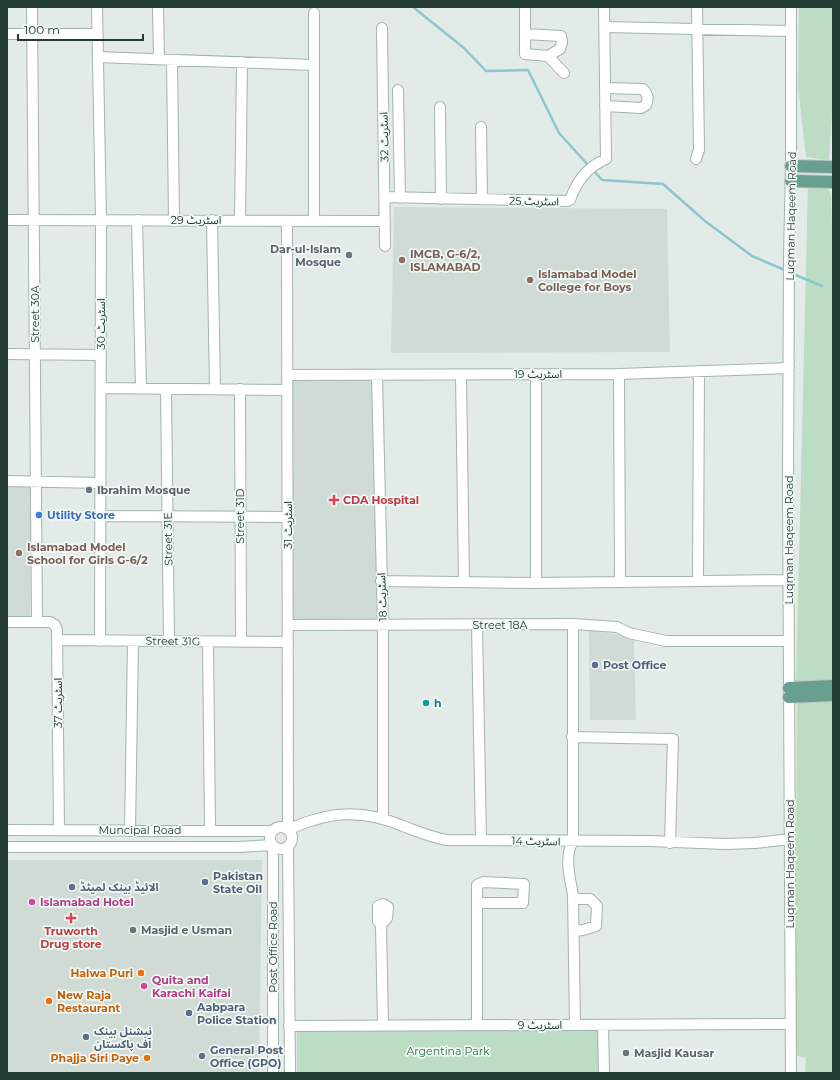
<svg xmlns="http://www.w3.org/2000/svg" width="840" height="1080" viewBox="0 0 840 1080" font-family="Montserrat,'Noto Sans Arabic',sans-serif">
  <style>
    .built { fill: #d0dbd6 }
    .green { fill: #bcdcc3 }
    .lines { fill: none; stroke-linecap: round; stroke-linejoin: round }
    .stream { stroke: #8cc7ce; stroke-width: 2.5 }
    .minor-casing { stroke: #a5b3ae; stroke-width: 12 }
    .major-casing { stroke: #c1c8c6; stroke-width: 14 }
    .minor { stroke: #fff; stroke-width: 10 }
    .major { stroke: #689f8f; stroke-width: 12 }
    .worship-dot { fill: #6b7280; stroke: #f2f8f5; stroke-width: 1.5 }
    .education-dot { fill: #8d6e63; stroke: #f2f8f5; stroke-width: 1.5 }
    .health-dot { fill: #e0444e; stroke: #f2f8f5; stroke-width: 1.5 }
    .shop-dot { fill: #3f7fe0; stroke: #f2f8f5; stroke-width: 1.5 }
    .service-dot { fill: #5c6f8a; stroke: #f2f8f5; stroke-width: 1.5 }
    .culture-dot { fill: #0f9aa8; stroke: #f2f8f5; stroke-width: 1.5 }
    .hotel-dot { fill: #d1479c; stroke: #f2f8f5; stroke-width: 1.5 }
    .food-dot { fill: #e8710a; stroke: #f2f8f5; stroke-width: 1.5 }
    .labels { text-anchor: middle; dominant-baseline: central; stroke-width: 3.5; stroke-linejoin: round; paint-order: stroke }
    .street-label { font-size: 11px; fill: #233c34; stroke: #f2f8f5 }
    .worship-label { font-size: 11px; font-weight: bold; fill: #5b616d; stroke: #f2f8f5; text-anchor: start }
    .education-label { font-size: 11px; font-weight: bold; fill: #785e54; stroke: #f2f8f5; text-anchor: start }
    .health-label { font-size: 11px; font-weight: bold; fill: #be3a42; stroke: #f2f8f5; text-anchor: start }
    .shop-label { font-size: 11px; font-weight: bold; fill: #366cbe; stroke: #f2f8f5; text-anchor: start }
    .service-label { font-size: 11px; font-weight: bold; fill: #4e5e75; stroke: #f2f8f5; text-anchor: start }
    .culture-label { font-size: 11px; font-weight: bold; fill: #0d838f; stroke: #f2f8f5; text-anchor: start }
    .hotel-label { font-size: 11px; font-weight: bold; fill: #b23c85; stroke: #f2f8f5; text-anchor: start }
    .food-label { font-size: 11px; font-weight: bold; fill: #c56008; stroke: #f2f8f5; text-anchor: end }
    .park-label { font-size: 11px; fill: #2f7145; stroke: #f2f8f5 }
  </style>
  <rect width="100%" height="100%" fill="#e2ebe7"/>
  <!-- built -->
  <path class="built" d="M 394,207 L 667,209 L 670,352 L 391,353 Z
    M 375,379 L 380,621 L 290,620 L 291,380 Z
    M 7,487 L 31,487 L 30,618 L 7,619 Z
    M 589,631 L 616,634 L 634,640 L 636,720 L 590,720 Z
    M 7,860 L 262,860 L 259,1073 L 7,1073 Z"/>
  <!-- green -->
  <path class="green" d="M 799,7 L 833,7 L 833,99 L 829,160 L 806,157 L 798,86 Z
    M 808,186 L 828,186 L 831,197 L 833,250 L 833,681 L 796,683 Z
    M 833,701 L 833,818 L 832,872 L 833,875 L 833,1073 L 805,1073 L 806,1058 L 795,1055 L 797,703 Z
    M 599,1029 L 599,1073 L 297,1073 L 297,1030 Z"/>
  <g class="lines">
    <!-- stream -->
    <path class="stream" d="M 413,7 L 464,48 L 486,71 L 528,70 L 559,133 L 589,166
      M 593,170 L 602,180 L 663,184 L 705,221 L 752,256 L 787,271
      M 791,273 L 822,286"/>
    <!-- minor casing -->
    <g class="minor-casing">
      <path id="minor" d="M 32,7 L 37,622
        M 97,7 L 101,220 L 100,641
        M 158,7 L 159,59
        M 525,7 L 525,54 L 548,56 L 564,73
        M 791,7 L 791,166 L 789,255 L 788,484 L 791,1073
        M 604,27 L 791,31
        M 382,28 L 385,246
        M 7,34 L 97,34
        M 525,34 L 561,36 L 562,42 L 560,49 L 548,56
        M 98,57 L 313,65
        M 172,60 L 174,220
        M 605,88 L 643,89 C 648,94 649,99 646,105 L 641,108 L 605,106
        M 398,90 L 400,198
        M 440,107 L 441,199
        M 481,127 L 482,200
        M 696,159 L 699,150 L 697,7
        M 385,197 L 567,201 L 570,200 C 577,181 587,167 606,159 L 604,7
        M 7,220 L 385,221
        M 137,220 L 141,388
        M 212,220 L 215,389
        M 240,221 L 242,62
        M 287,221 L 288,830 C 297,826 305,822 314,820 C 344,810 375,814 403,826 C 419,832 430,837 447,840 L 650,841 L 725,844 L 755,843 L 790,839
        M 314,221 L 314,13
        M 7,354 L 101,355
        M 619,374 L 620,582
        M 287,375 L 619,374 L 789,368
        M 461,375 L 464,582
        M 377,376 L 383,625 L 383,818
        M 101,388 L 287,390
        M 166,389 L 169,641
        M 240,389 L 241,642
        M 7,481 L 100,483
        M 100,516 L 288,517
        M 381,581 L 536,583 L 789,580
        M 698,581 L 699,371
        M 536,583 L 536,374
        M 7,622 L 50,622 L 55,625 L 57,630 L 59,830
        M 573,624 L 573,841 C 564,856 570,879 573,895 L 575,1025
        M 288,625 L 573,624 L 617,627 L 629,633 L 666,641 L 789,641
        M 477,625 L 481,840
        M 58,640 L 288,642
        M 208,642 L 210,830
        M 572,737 L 673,739 L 670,843
        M270 838a11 11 0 1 1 22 0a11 11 0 1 1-22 0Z
        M 7,830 L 272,831
        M 130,831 L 133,641
        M 288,846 L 290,1073
        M 7,847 L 238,847 L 273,845 L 273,1073
        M 573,899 L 590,899 L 597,906 L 596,926 L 583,930 L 574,931
        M 381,925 L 387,918 L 388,907 L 383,904 L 378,906 L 378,921 L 381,925 L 383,1025
        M 477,1025 L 477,885 L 483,882 L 524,884 L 523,903 L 477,903
        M 603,1025 L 604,1073
        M 289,1026 L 791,1024"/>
    </g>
    <!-- major casing -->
    <g class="major-casing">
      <path id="major" d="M 791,166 L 833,167
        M 791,181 L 833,182
        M 789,688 L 833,686
        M 789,697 L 833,695"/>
    </g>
    <!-- minor -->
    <use href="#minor" class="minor"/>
    <!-- major -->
    <use href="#major" class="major"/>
  </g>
  <!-- markers -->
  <g class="worship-dot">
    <circle cx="349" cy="255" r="4"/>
    <circle cx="89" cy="490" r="4"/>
    <circle cx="133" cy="930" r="4"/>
    <circle cx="626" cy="1053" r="4"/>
  </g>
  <g class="education-dot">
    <circle cx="402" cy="260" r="4"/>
    <circle cx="530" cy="280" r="4"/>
    <circle cx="19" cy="553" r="4"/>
  </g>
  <g class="health-dot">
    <path d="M332 494h4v4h4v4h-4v4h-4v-4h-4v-4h4z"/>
    <path d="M69 912h4v4h4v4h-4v4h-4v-4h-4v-4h4z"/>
  </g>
  <circle class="shop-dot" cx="39" cy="515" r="4"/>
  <g class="service-dot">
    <circle cx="595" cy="665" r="4"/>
    <circle cx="205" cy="882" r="4"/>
    <circle cx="72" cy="887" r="4"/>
    <circle cx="189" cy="1013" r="4"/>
    <circle cx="86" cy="1037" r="4"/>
    <circle cx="202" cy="1056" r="4"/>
  </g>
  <circle class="culture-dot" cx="426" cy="703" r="4"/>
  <g class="hotel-dot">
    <circle cx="32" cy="902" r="4"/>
    <circle cx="144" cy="986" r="4"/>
  </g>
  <g class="food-dot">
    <circle cx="141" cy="973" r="4"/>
    <circle cx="49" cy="1001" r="4"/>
    <circle cx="147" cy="1058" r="4"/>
  </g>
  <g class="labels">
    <!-- street labels -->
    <g class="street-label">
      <text transform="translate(384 137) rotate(-91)">اسٹریٹ 32</text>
      <text transform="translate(534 201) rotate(1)">اسٹریٹ 25</text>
      <text transform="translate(791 216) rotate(-89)">Luqman Haqeem Road</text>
      <text x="196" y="220">اسٹریٹ 29</text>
      <text transform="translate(35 314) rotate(-90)">Street 30A</text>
      <text transform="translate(101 324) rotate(-90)">اسٹریٹ 30</text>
      <text x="538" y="374">اسٹریٹ 19</text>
      <text transform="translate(240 516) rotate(-90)">Street 31D</text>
      <text transform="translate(288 525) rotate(-90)">اسٹریٹ 31</text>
      <text transform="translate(168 539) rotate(-91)">Street 31E</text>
      <text transform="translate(789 540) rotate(-90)">Luqman Haqeem Road</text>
      <text transform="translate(382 597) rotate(-92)">اسٹریٹ 18</text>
      <text x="500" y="625">Street 18A</text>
      <text transform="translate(173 641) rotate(1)">Street 31G</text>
      <text transform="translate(58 703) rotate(-90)">اسٹریٹ 37</text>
      <text x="140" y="830">Muncipal Road</text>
      <text transform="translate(536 841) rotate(1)">اسٹریٹ 14</text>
      <text transform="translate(790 864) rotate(-90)">Luqman Haqeem Road</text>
      <text transform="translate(273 947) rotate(-90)">Post Office Road</text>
      <text x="540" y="1025">اسٹریٹ 9</text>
    </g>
    <!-- worship labels -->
    <g class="worship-label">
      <text x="341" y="249" text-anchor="end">Dar-ul-Islam<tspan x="341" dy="13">Mosque</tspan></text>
      <text x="97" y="490">Ibrahim Mosque</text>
      <text x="141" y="930">Masjid e Usman</text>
      <text x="634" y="1053">Masjid Kausar</text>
    </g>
    <!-- education labels -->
    <g class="education-label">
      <text x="410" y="254">IMCB, G-6/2,<tspan x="410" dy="13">ISLAMABAD</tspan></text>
      <text x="538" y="274">Islamabad Model<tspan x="538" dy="13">College for Boys</tspan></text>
      <text x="27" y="547">Islamabad Model<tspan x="27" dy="13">School for Girls G-6/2</tspan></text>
    </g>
    <!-- health labels -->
    <g class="health-label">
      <text x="343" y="500">CDA Hospital</text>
      <text x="71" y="931" text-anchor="middle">Truworth<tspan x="71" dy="13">Drug store</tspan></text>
    </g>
    <!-- shop labels -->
    <g class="shop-label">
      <text x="47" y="515">Utility Store</text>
    </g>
    <!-- service labels -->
    <g class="service-label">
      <text x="603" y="665">Post Office</text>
      <text x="213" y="876">Pakistan<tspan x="213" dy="13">State Oil</tspan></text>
      <text x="80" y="887">الائیڈ بینک لمیٹڈ</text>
      <text x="197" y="1007">Aabpara<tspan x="197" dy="13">Police Station</tspan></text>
      <text x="94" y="1031">نیشنل بینک<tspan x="94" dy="13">آف پاکستان</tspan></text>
      <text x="210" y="1050">General Post<tspan x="210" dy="13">Office (GPO)</tspan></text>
    </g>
    <!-- culture labels -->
    <g class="culture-label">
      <text x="434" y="703">h</text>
    </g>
    <!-- hotel labels -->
    <g class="hotel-label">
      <text x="40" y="902">Islamabad Hotel</text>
      <text x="152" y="980">Quita and<tspan x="152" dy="13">Karachi Kaifai</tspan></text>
    </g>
    <!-- food labels -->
    <g class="food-label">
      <text x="133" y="973">Halwa Puri</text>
      <text x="57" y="995" text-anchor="start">New Raja<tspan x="57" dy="13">Restaurant</tspan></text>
      <text x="139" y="1058">Phajja Siri Paye</text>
    </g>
    <!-- park labels -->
    <g class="park-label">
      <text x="448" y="1051">Argentina Park</text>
    </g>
  </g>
  <!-- border -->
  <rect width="840" height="1080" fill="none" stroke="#233c34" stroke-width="16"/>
  <!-- scale -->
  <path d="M18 34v6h125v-6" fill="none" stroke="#233c34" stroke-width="2"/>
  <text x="24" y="34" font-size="12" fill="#233c34" stroke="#f2f8f5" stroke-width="3" paint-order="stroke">100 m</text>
</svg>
